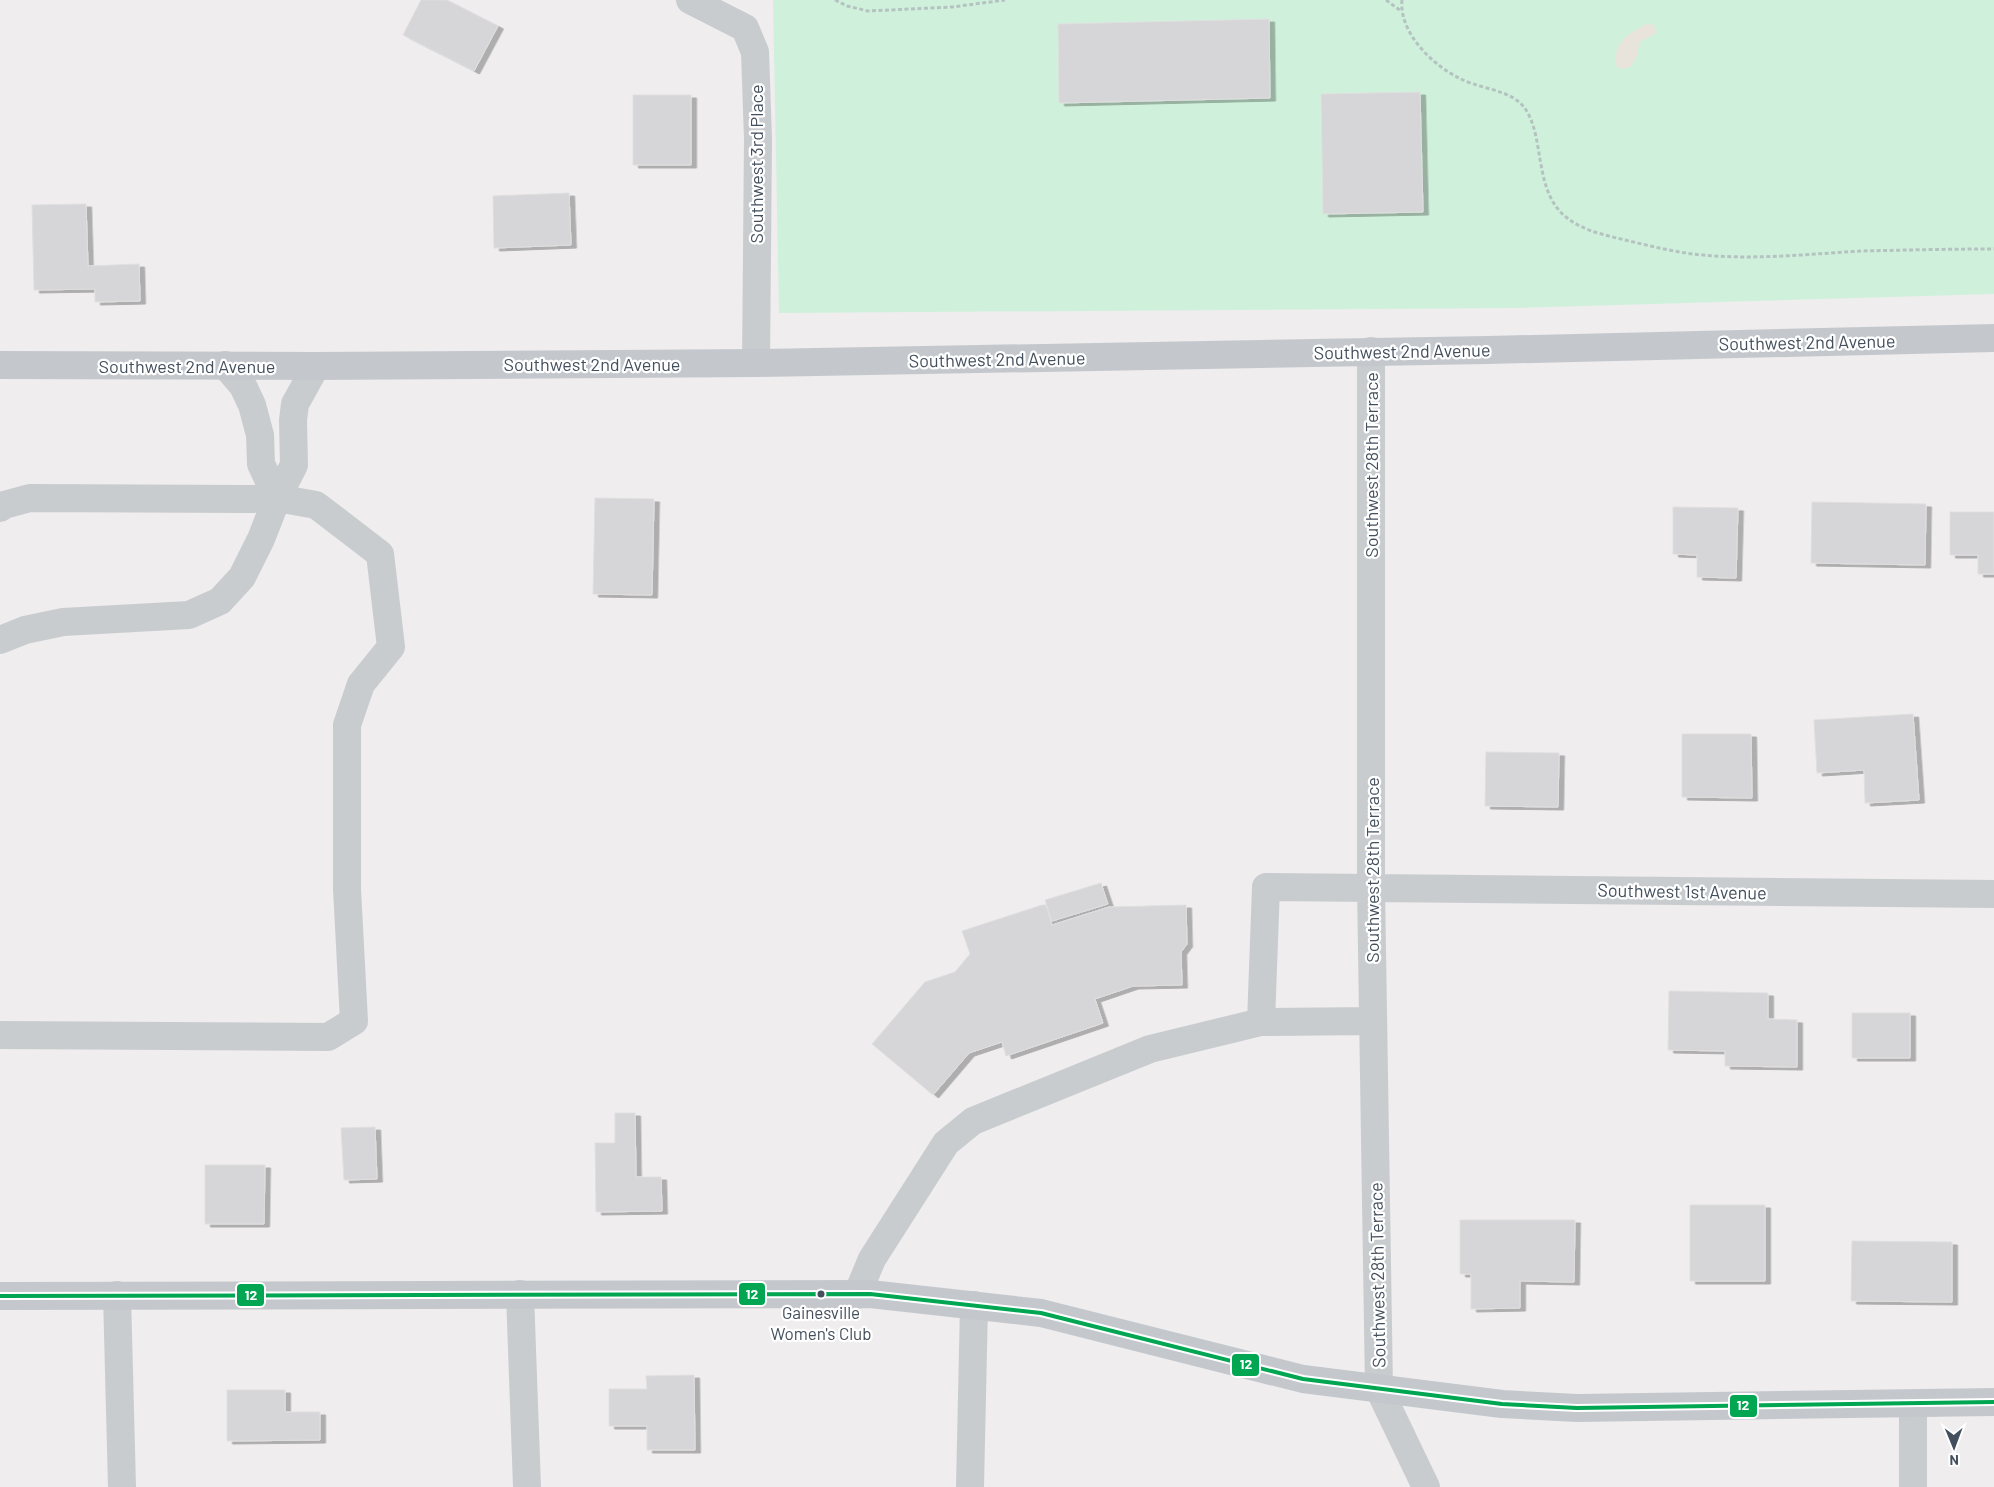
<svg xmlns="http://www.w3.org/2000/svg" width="1994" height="1487" viewBox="0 0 1994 1487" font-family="Barlow,sans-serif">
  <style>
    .green { fill: #cff1dc }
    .sand { fill: #e8e3db }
    .building { fill: #d6d5d7; stroke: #e0dfe0; filter: url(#shadow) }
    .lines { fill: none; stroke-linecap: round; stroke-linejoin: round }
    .path { stroke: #b5c3c0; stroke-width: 3; stroke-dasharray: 4 2.5; stroke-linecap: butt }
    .minor { stroke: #c9cccf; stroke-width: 28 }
    .major { stroke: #c4c8cd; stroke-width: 28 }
    .bus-1-casing { stroke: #fff; stroke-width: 8 }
    .bus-1 { stroke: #00a651; stroke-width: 4 }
    .bus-dot { fill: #434f5c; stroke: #fff; stroke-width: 2 }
    .labels { text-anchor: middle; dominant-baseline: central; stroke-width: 4.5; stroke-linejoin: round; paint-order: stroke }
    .bus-label { font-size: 17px; fill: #434f5c; stroke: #fff }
    .street-label { font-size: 18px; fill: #434f5c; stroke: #fff }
    .line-badge { stroke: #fff; stroke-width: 2 }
    .badge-label { font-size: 14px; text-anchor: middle; font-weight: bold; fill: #fff }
  </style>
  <defs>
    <filter id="shadow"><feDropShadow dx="5.5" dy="3" stdDeviation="0" flood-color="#0004"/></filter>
  </defs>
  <rect width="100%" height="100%" fill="#efeded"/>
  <!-- green -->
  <path class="green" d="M 773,0 L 1994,0 L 1994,294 L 1514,308 L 779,313 Z"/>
  <!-- sand -->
  <path class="sand" d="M 1646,24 L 1652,24 L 1655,28 L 1656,33 L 1640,42 L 1636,59 L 1630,67 L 1621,69 L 1617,67 C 1610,45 1629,33 1646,24 Z"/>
  <!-- building -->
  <path class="building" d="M 421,0 L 447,0 L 498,26 L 474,71 L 403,35 Z
    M 1269,19 L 1270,98 L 1059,103 L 1058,24 Z
    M 1420,92 L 1423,212 L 1323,214 L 1321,94 Z
    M 633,95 L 691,95 L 691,165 L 633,165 Z
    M 569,193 L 571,245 L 494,248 L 493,196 Z
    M 86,204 L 88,266 L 139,264 L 140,301 L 95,302 L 95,289 L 34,290 L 32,205 Z
    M 595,498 L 654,499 L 652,595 L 593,594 Z
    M 1812,502 L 1926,504 L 1925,565 L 1811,563 Z
    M 1673,507 L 1738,508 L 1736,578 L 1697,577 L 1697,555 L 1673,554 Z
    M 1950,512 L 1994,512 L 1994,574 L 1978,574 L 1978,555 L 1950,555 Z
    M 1913,714 L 1919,800 L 1865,803 L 1864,770 L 1817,773 L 1814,720 Z
    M 1682,734 L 1751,734 L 1752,798 L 1682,797 Z
    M 1486,752 L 1559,753 L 1558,807 L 1485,806 Z
    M 1101,883 L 1108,904 L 1052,921 L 1045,900 Z
    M 1042,905 L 1046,905 L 1052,925 L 1109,907 L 1186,905 L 1187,944 L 1181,952 L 1182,985 L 1133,986 L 1095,999 L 1103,1023 L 1006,1056 L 1002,1042 L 969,1053 L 933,1095 L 872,1044 L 925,982 L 955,972 L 970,954 L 962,931 Z
    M 1669,991 L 1768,993 L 1768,1019 L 1797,1020 L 1797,1067 L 1725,1066 L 1725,1051 L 1668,1050 Z
    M 1852,1013 L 1910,1013 L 1910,1058 L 1852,1058 Z
    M 615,1113 L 635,1113 L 636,1177 L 661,1177 L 662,1211 L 596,1212 L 595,1143 L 615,1143 Z
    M 375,1127 L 377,1179 L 344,1180 L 341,1128 Z
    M 205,1165 L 265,1165 L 264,1224 L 205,1224 Z
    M 1690,1205 L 1765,1205 L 1765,1281 L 1690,1281 Z
    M 1460,1220 L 1575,1220 L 1574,1282 L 1520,1281 L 1520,1308 L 1471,1309 L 1471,1274 L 1460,1274 Z
    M 1852,1241 L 1952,1242 L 1952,1302 L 1851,1301 Z
    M 694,1375 L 695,1450 L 647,1450 L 647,1426 L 609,1426 L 609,1389 L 647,1389 L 646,1376 Z
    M 227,1390 L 285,1390 L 285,1412 L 320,1412 L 320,1440 L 227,1441 Z"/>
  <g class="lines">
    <!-- path -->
    <path class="path" d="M 835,0 L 847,6 L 868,11 L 952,7 L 1005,0
      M 1386,0 L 1401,11
      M 1402,0 C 1399,32 1431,64 1459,78 C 1475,87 1500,89 1515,99 C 1549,121 1529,188 1566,217 C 1583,231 1605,235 1625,240 C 1651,246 1677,253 1703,255 C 1756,260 1809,254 1862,251 C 1906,250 1950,249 1994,249"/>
    <!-- minor -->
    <path class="minor" d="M 690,0 L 745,28 L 755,52 L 758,139 L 756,363
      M 1371,351 L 1371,887 L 1379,1389 L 1426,1487
      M 277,498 L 294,465 L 293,420 L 295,404 L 316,366
      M 0,508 L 4,505 L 30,498 L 245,499 L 277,498 L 316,505 L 380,554 L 391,647 L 361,684 L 347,725 L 347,889 L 354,1021 L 328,1037 L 0,1035
      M 0,640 L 25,630 L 63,622 L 189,615 L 220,601 L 242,577 L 261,539 L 277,498 L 261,464 L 260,435 L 252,405 L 243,386 L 225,365
      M 1261,1022 L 1266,887 L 1994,894
      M 520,1294 L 527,1487
      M 117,1295 L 122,1487
      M 857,1295 L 872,1259 L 946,1143 L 973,1121 L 1150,1049 L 1261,1022 L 1373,1021
      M 1913,1404 L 1913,1487
      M 970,1487 L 974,1305"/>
    <!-- major -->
    <path class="major" d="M 0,365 L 316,366 L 756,363 L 1488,350 L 1994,338
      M 0,1296 L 870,1294 L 1041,1313 L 1303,1379 L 1502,1404 L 1577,1408 L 1994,1402"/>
    <!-- bus-1 casing -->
    <g class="bus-1-casing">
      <path id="bus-1" d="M 0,1296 L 870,1294 L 1041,1313 L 1303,1379 L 1502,1404 L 1577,1408 L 1994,1402"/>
    </g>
    <!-- bus-1 -->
    <use href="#bus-1" class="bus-1"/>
  </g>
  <!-- markers -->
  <circle class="bus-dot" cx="821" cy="1294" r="4.5"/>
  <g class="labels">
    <!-- bus labels -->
    <g class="bus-label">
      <text x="821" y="1312">Gainesville<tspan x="821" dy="21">Women's Club</tspan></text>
    </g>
    <!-- street labels -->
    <g class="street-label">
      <text transform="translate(756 164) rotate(-90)">Southwest 3rd Place</text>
      <text transform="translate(1807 342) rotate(-1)">Southwest 2nd Avenue</text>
      <text transform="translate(1402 351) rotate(-1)">Southwest 2nd Avenue</text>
      <text transform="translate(997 359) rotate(-1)">Southwest 2nd Avenue</text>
      <text x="592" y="364">Southwest 2nd Avenue</text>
      <text x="187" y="366">Southwest 2nd Avenue</text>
      <text transform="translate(1371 465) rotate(-90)">Southwest 28th Terrace</text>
      <text transform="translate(1372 870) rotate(-90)">Southwest 28th Terrace</text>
      <text transform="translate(1682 891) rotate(1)">Southwest 1st Avenue</text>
      <text transform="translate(1377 1275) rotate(-91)">Southwest 28th Terrace</text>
    </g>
  </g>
  <g class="line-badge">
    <rect x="738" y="1282" width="28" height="24" rx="5" fill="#00a651"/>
    <rect x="236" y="1283" width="29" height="24" rx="5" fill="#00a651"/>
    <rect x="1231" y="1353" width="29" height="24" rx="5" fill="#00a651"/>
    <rect x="1729" y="1394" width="29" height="24" rx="5" fill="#00a651"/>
  </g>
  <g class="badge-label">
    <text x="752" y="1299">12</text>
    <text x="251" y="1300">12</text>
    <text x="1246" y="1369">12</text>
    <text x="1743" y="1410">12</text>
  </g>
  <!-- north arrow -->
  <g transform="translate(1954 1447) rotate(179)" stroke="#ffffff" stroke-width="4" paint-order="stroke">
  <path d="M0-4L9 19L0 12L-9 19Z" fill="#434f5c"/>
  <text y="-8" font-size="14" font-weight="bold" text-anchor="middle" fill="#434f5c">N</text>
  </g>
</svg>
